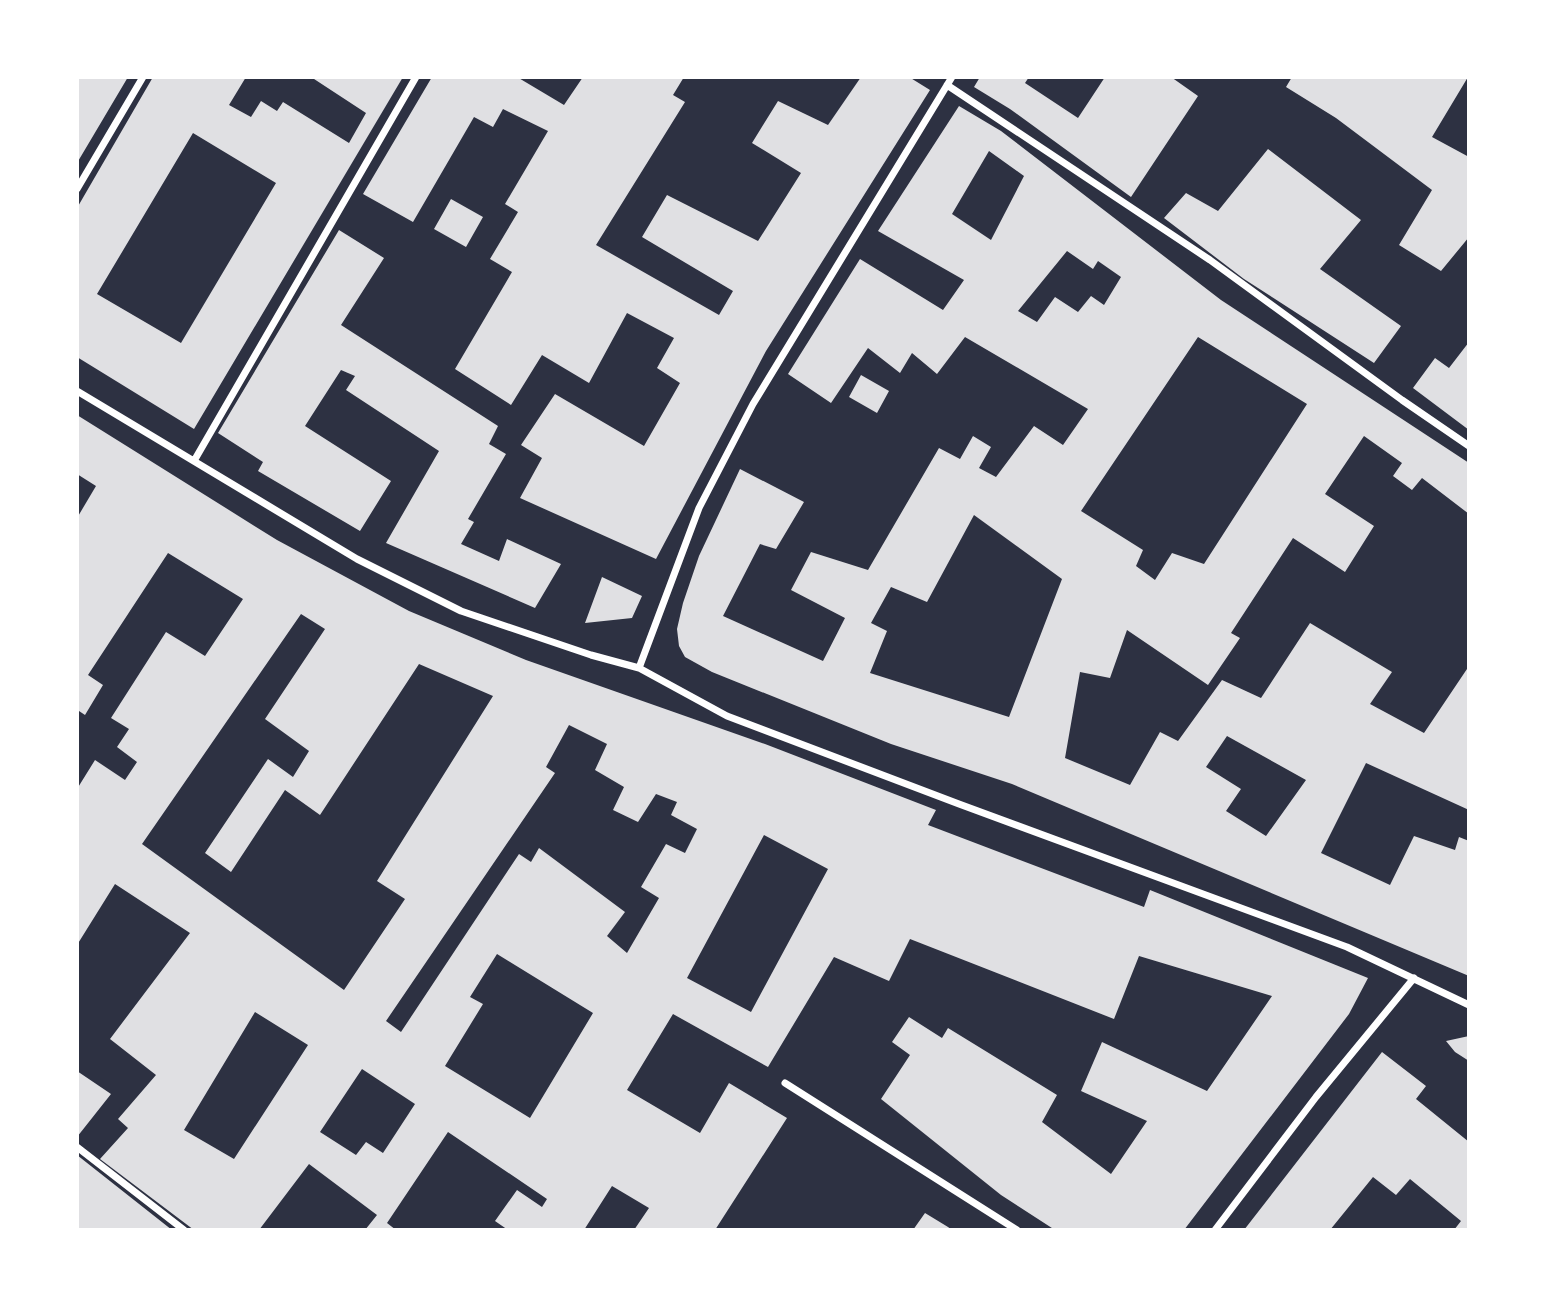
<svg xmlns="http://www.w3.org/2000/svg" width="1546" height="1307" viewBox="0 0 1546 1307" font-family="'Varela Round',sans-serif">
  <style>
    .building { fill: #e0e0e3; fill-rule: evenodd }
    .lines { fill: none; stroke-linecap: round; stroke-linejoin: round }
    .minor { stroke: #fff; stroke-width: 7 }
  </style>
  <rect width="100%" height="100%" fill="#2d3142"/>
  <!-- building -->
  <path class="building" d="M 77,77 L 128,77 L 77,163 Z
    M 153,77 L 246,77 L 229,105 L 251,117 L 261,101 L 277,111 L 283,102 L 349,143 L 366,113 L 311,77 L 403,77 L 194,429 L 77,357 L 77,208 ZM 193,133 L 276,183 L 181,343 L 97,294 Z
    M 432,77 L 517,77 L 564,105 L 583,77 L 684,77 L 673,95 L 685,102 L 596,245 L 719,315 L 733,291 L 642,237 L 667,195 L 758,241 L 801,173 L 752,143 L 778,101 L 828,125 L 861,77 L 909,77 L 930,90 L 766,351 L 656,559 L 520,498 L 542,458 L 521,445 L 555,394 L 644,446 L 680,383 L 657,368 L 674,338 L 627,313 L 589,383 L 542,355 L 511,405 L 455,369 L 512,272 L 490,259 L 518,212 L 505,204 L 548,131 L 503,109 L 493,127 L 474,117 L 413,222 L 363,194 Z
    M 980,77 L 1029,77 L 1025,83 L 1078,118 L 1105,77 L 1171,77 L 1198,96 L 1131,197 L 1010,109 L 974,87 Z
    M 1292,77 L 1468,77 L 1432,137 L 1469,157 L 1469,237 L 1441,271 L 1399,245 L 1432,190 L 1336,118 L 1286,87 Z
    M 959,106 L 1001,131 L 1221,300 L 1469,463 L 1469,514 L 1422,478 L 1412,490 L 1393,476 L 1402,463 L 1364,436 L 1325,494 L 1374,526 L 1345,572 L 1293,538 L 1231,633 L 1240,638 L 1208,685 L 1127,630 L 1110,678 L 1080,672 L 1065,758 L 1130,785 L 1160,732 L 1178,741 L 1222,680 L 1261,698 L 1310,623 L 1392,672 L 1370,704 L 1424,733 L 1469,666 L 1469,810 L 1366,763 L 1321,853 L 1390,885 L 1414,836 L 1455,850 L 1459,837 L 1469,841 L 1469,976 L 1012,784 L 891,744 L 712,672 L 685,657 L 679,646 L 677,629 L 683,603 L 699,556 L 740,469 L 804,502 L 776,549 L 760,544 L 723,616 L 823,661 L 845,618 L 791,590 L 811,552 L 868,570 L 939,448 L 960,459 L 973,436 L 991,447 L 979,468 L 996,477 L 1034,426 L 1063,445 L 1088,409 L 965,337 L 937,374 L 912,353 L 900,373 L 868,348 L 831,403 L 788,374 L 860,259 L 943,310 L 964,280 L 878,231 ZM 989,151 L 1024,176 L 991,240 L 952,214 ZM 1067,251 L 1093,269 L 1098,261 L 1121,277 L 1104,305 L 1091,296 L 1078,312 L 1055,297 L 1037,322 L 1018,311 ZM 1198,337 L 1307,404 L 1204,564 L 1172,553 L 1155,580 L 1136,566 L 1143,550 L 1081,511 ZM 974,515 L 1062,579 L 1009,717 L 870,673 L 887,631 L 871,623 L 891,587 L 927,602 ZM 1227,736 L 1306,780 L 1266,836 L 1226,811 L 1241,789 L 1206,767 Z
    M 1268,149 L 1361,220 L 1320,269 L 1401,326 L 1374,363 L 1244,279 L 1164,218 L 1186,193 L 1218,211 Z
    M 451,199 L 483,217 L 466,247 L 434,229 Z
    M 339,230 L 384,258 L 341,325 L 498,426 L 489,444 L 506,454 L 468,519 L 474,522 L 461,544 L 499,561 L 507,539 L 561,564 L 535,608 L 386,543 L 439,451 L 346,390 L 355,376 L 341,370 L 305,426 L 391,481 L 360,531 L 258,471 L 263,462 L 218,433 Z
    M 1469,342 L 1469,430 L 1413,388 L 1435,358 L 1449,368 Z
    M 861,375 L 889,391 L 877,413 L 849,397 Z
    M 77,415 L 277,540 L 409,611 L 526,660 L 765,744 L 936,810 L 928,825 L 1144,907 L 1150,890 L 1368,978 L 1349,1014 L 1184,1230 L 1055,1230 L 1001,1195 L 881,1099 L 910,1055 L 892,1042 L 909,1017 L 942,1038 L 948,1028 L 1057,1095 L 1042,1122 L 1111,1174 L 1147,1121 L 1081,1091 L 1102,1042 L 1207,1091 L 1272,996 L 1139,956 L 1114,1019 L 910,939 L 889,981 L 834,957 L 768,1067 L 673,1014 L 627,1090 L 700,1133 L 729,1083 L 787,1118 L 715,1230 L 634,1230 L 649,1208 L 612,1186 L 584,1230 L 508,1230 L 495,1221 L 517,1190 L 542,1207 L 547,1199 L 448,1132 L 387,1223 L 396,1230 L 365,1230 L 377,1215 L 309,1164 L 259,1230 L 194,1230 L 100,1159 L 128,1128 L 118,1119 L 156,1075 L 110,1039 L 190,933 L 115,884 L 77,945 L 77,789 L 95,760 L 125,780 L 137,762 L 117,747 L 129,729 L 111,718 L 166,632 L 205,656 L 243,599 L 168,553 L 88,675 L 103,685 L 85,715 L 79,711 L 77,714 L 77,518 L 96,486 L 77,474 ZM 301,614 L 325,629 L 265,719 L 309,751 L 293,777 L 268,759 L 205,853 L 231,872 L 285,790 L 320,815 L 419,664 L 493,696 L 377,881 L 405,899 L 344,990 L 142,844 ZM 569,725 L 607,744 L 595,770 L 624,787 L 613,810 L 638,822 L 656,794 L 677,802 L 671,815 L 697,829 L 685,853 L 666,844 L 641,887 L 659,898 L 627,953 L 607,936 L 625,912 L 539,848 L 531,862 L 519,854 L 401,1032 L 386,1021 L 555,773 L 546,767 ZM 764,835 L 828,869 L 751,1012 L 687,978 ZM 497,954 L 593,1013 L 530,1118 L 445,1066 L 483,1004 L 470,997 ZM 255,1012 L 308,1045 L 234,1159 L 184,1130 ZM 362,1069 L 415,1104 L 383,1153 L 366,1142 L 356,1155 L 320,1132 Z
    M 602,577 L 642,596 L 632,618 L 585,623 Z
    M 1469,1036 L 1469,1061 L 1455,1052 L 1446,1041 Z
    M 1382,1052 L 1426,1086 L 1416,1099 L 1469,1142 L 1469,1230 L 1454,1230 L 1461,1221 L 1410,1179 L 1396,1195 L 1373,1177 L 1330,1230 L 1244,1230 Z
    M 77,1071 L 111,1094 L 77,1137 Z
    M 77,1155 L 172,1230 L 77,1230 Z
    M 925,1213 L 948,1227 L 952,1230 L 913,1230 Z"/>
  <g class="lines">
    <!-- minor -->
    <path class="minor" d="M 947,85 L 1210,260 L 1402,400 L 1469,446
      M 77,189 L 143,77
      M 77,391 L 357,559 L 461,611 L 591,655 L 639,668 L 727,716 L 959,804 L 1347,947 L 1469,1005
      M 194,461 L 416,77
      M 639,668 L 699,508 L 753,404 L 952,77
      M 785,1083 L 1017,1230
      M 77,1147 L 184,1230
      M 1215,1230 L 1316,1097 L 1414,978"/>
  </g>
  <!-- border -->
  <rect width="1546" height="1307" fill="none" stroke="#ffffff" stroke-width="158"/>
</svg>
